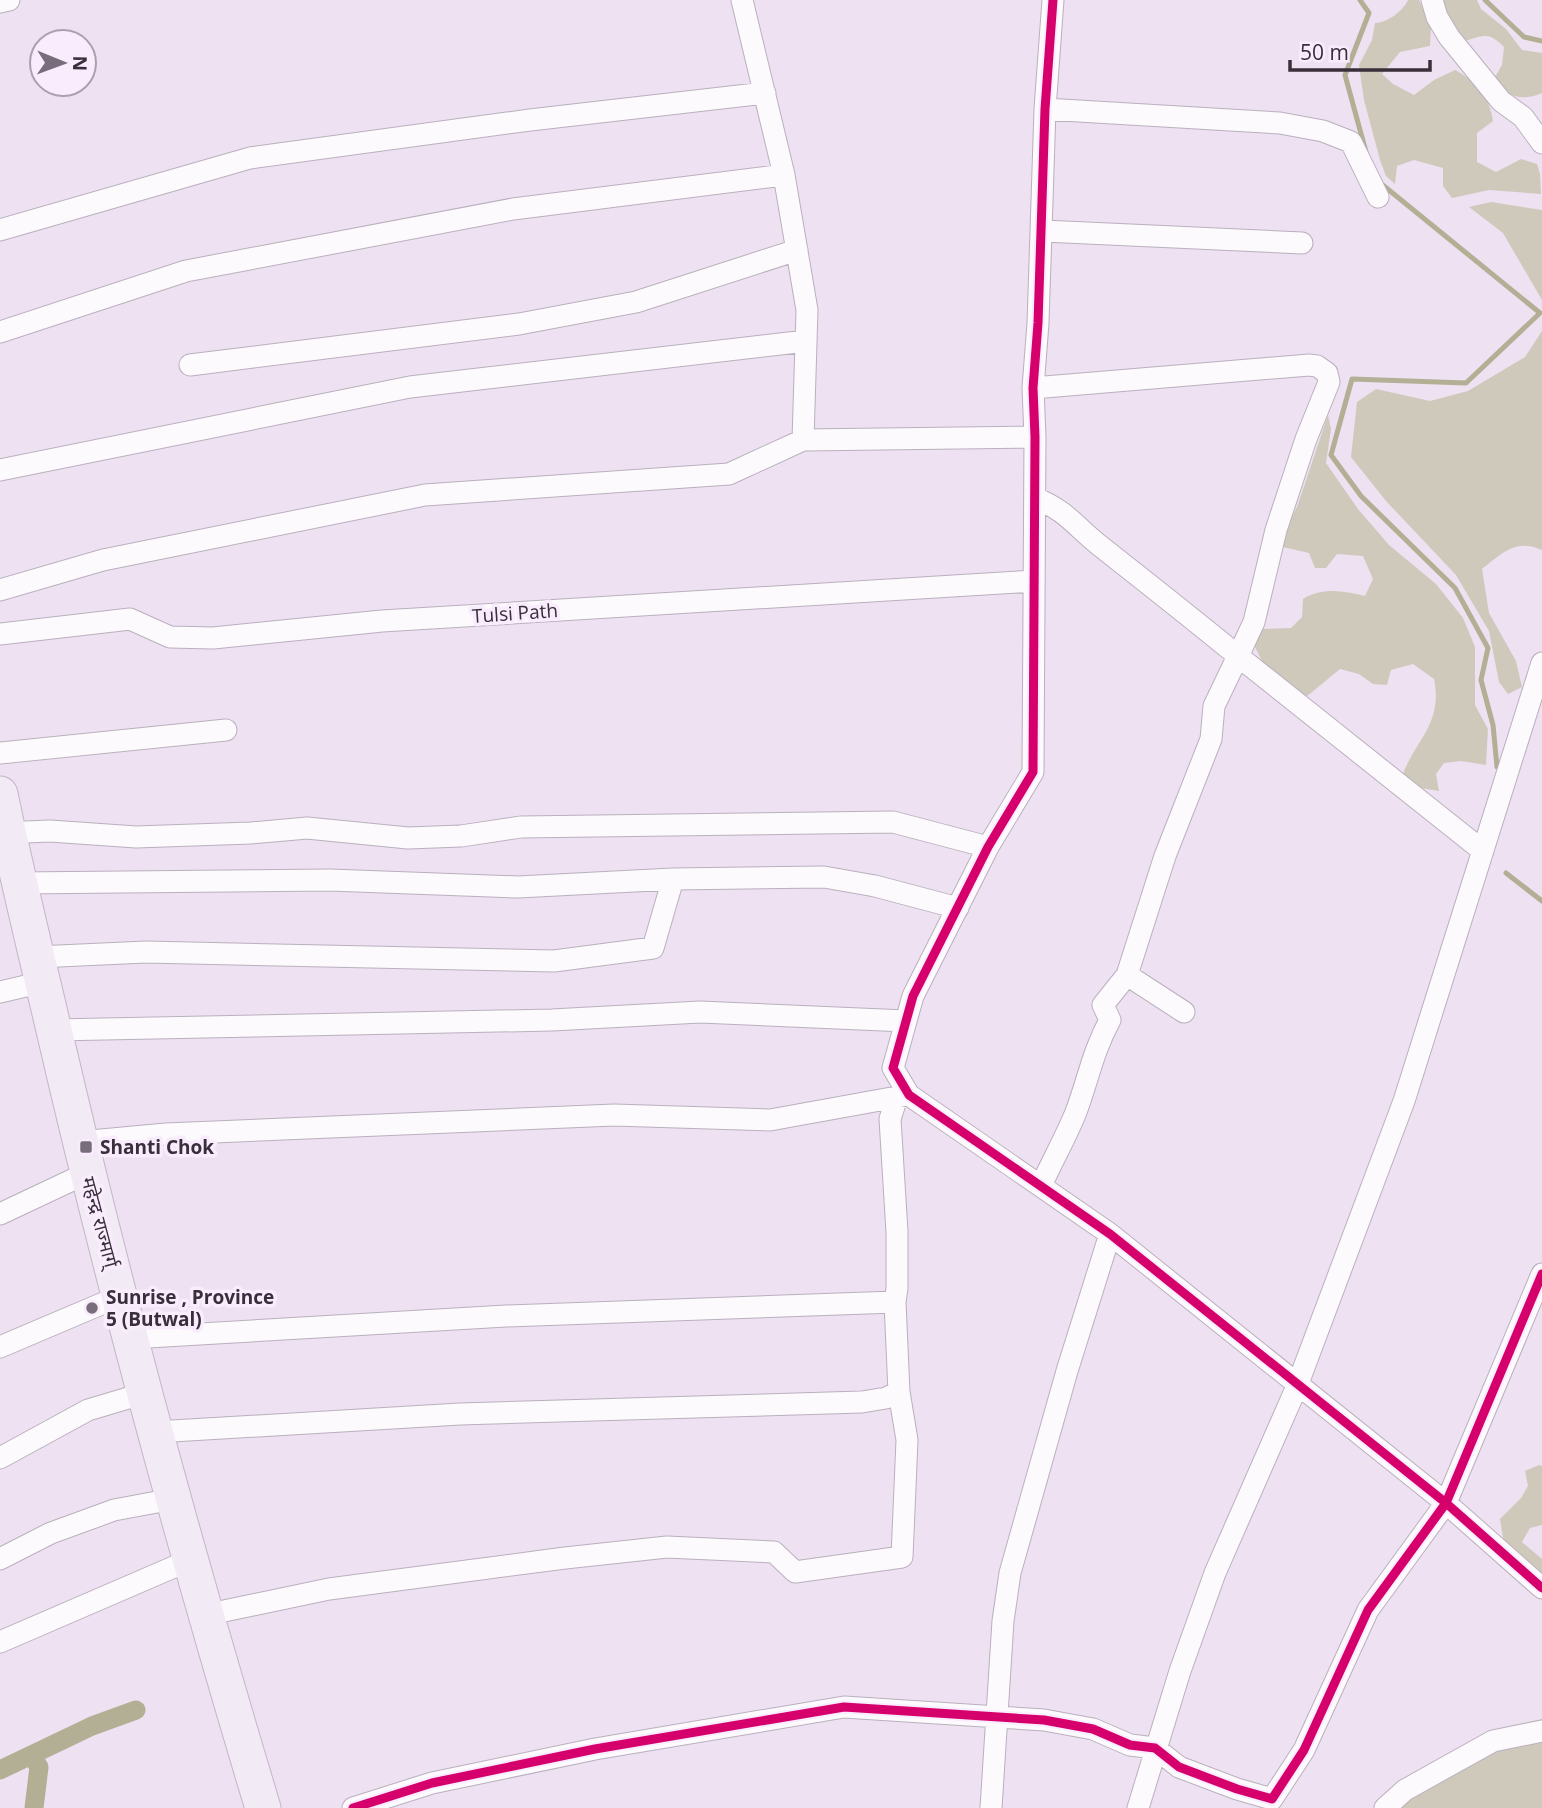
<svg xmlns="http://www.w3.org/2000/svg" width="1542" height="1808" viewBox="0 0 1542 1808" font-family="'Open Sans','Noto Sans Devanagari',sans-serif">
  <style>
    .grass { fill: #cfc9bb }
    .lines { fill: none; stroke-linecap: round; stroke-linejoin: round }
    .stream { stroke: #b2af95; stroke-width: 5 }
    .canal { stroke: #b2af95; stroke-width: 19 }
    .minor-casing { stroke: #bab0bd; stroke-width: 23 }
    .trunk-casing { stroke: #c3b6c7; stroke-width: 37 }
    .minor { stroke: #fcfafd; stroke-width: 21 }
    .trunk { stroke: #f2eaf4; stroke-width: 35 }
    .cycleway-casing { stroke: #f9ecfd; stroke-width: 13 }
    .cycleway { stroke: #d6006c; stroke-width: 9 }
    .poi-dot { fill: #786d7a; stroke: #f9ecfd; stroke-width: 2.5 }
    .labels { text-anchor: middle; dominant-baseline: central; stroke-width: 7; stroke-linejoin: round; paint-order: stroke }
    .street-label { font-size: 19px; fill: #382f3a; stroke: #f9ecfd }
    .poi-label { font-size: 19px; font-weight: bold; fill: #382f3a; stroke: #f9ecfd; text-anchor: start }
  </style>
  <rect width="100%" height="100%" fill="#eee1f2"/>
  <!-- grass -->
  <path class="grass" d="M 1408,0 L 1419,0 L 1431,27 L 1430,46 L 1400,52 L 1382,74 L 1393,84 L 1414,95 L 1434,80 L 1455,70 C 1475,80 1490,98 1493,121 L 1477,133 L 1477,162 L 1496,172 L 1521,159 L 1537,164 L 1540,174 L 1541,194 L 1489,190 L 1452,198 L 1443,186 L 1443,168 L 1414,160 L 1397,166 L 1395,184 L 1386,176 L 1380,160 L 1364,100 L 1359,65 L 1372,40 L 1375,23 C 1387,23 1403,11 1408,0 Z
    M 1438,0 L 1477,0 L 1481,9 L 1506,29 L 1522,50 L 1542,53 L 1542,93 C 1521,102 1509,96 1492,82 L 1502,65 L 1504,47 C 1489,32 1485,35 1465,41 Z
    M 1491,202 L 1542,210 L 1542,300 L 1503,233 L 1469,207 Z
    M 1542,331 L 1542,550 C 1516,538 1502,553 1482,569 L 1489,613 L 1516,661 L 1522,687 L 1508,694 L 1499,682 L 1489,631 L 1456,575 L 1386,501 L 1351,457 L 1357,402 L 1376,389 L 1430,401 L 1468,391 L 1525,357 Z
    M 1328,415 L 1331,429 L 1326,463 L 1358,509 L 1389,545 L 1436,584 L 1463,618 L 1475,647 L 1475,705 L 1488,729 L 1486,765 L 1461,761 L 1444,763 L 1436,774 L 1439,791 L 1415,787 L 1402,776 C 1416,739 1443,724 1434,679 L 1413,664 L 1391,670 L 1387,685 L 1373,684 L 1359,674 L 1340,669 L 1306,697 L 1263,663 L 1254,645 L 1263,629 L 1291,628 L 1302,617 L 1303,599 C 1323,587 1343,591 1365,596 L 1373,579 L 1363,556 L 1337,554 L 1326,568 L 1315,568 L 1309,553 L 1283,547 L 1286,528 L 1297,507 Z
    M 1539,1465 L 1542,1466 L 1542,1525 L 1530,1528 L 1522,1542 L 1542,1559 L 1542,1577 L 1504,1544 L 1500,1519 L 1521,1498 L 1528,1486 L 1525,1471 Z
    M 1542,1719 L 1542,1808 L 1391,1808 L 1493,1730 Z"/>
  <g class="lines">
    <!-- stream -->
    <path class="stream" d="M 1360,0 L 1369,13 L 1345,75 L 1366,152
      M 1485,0 L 1524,37 L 1542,41
      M 1379,182 L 1540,313 L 1466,383 L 1352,379 L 1331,455 L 1361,496 L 1455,588 L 1488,648 L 1481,680 L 1493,725 L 1497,767
      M 1506,873 L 1542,901"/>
    <!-- canal -->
    <path class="canal" d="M 32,1756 L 39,1767 L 34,1808
      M 0,1770 L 92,1726 L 136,1710"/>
    <!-- minor casing -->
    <g class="minor-casing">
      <path id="minor" d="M 742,0 L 784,175 L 807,310 L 803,440
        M 1053,0 L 1045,109 L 1038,323 L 1033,388 L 1035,437 L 1033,772 L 988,847 L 913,996 L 893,1068 L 909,1095 L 1110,1234 L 1446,1503 L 1542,1588
        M 1432,0 L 1437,17 L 1449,37 L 1501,101 L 1523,117 L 1542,143
        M 0,2 L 9,0
        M 1045,109 L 1280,123 L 1323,131 L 1351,142 L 1378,197
        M 0,230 L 250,158 L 530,120 L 765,93
        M 1043,231 L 1302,243
        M 0,332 L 186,271 L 513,209 L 784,175
        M 190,365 L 519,324 L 636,302 L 797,250
        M 1033,388 L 1309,365 L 1317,366 L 1327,373 L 1329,382 L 1306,439 L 1276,530 L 1254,622 L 1238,656 C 1192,618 1146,582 1099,545 C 1074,525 1067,511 1035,498
        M 0,470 L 410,387 L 806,341
        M 0,590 L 103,560 L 425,495 L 729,474 L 803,440 L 1035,437
        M 0,634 L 130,619 L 170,637 L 213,638 L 382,621 L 1034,581
        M 0,753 L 226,730
        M 0,833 L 50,831 L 136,837 L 251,833 L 307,828 L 408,838 L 461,836 L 521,827 L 893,822 L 988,847
        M 18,883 L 330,880 L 518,887 L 673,879 L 824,877 L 875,886 L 958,908
        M 37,957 L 146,952 L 554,961 L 653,948 L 673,879
        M 0,992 L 43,982
        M 1184,1012 L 1127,975 L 1165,856 L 1211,739 L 1214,706 L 1238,656 L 1483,851
        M 54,1030 L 552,1020 L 700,1012 L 906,1021
        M 80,1142 L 166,1134 L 614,1115 L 770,1120 L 908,1095
        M 1041,1186 C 1052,1161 1066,1137 1076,1112 C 1088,1080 1093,1051 1110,1020 L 1103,1005 L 1127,975
        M 0,1214 L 87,1173
        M 131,1338 L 506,1316 L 895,1302
        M 0,1347 L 120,1296
        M 1297,1386 L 1404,1101 L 1542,663
        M 155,1432 L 460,1414 L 862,1402 L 886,1398 L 899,1392 L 895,1302 L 897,1288 L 897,1232 L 890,1119 L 897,1097
        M 0,1458 L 88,1410 L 145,1393
        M 0,1559 L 51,1533 L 114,1510 L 173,1499
        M 205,1615 L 329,1589 L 565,1558 L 667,1547 L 774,1552 L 795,1572 L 902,1557 L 907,1440 L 899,1392
        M 0,1642 L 190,1560
        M 353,1808 L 432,1783 L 595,1749 L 844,1707 L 1044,1720 L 1093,1729 L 1130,1745 L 1155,1748 L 1179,1767 L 1237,1789 L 1272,1799 L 1304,1750 L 1368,1610 L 1446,1503 L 1542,1274
        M 991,1808 L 1003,1621 L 1010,1573 L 1067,1371 L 1110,1234
        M 1138,1808 L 1180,1671 L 1215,1573 L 1298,1384
        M 1385,1808 L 1405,1790 L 1493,1741 L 1542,1731"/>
    </g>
    <!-- trunk casing -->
    <g class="trunk-casing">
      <path id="trunk" d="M 0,794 C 16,872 35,949 53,1026 C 114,1289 185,1550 263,1808"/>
    </g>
    <!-- minor -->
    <use href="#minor" class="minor"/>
    <!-- trunk -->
    <use href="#trunk" class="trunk"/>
    <!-- cycleway casing -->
    <g class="cycleway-casing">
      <path id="cycleway" d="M 1053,0 L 1045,109 L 1038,323 L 1033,388 L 1035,437 L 1033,772 L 988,847 L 913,996 L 893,1068 L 909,1095 L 1110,1234 L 1446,1503 L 1542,1588
        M 353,1808 L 432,1783 L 595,1749 L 844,1707 L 1044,1720 L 1093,1729 L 1130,1745 L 1155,1748 L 1179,1767 L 1237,1789 L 1272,1799 L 1304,1750 L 1368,1610 L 1446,1503 L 1542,1274"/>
    </g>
    <!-- cycleway -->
    <use href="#cycleway" class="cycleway"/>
  </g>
  <!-- markers -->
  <g class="poi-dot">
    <rect x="79" y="1140" width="14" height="14" rx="3.5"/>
    <circle cx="92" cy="1308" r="7"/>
  </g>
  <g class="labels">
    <!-- street labels -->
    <g class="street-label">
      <text transform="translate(515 613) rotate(-4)">Tulsi Path</text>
      <text transform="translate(100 1222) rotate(75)">महेन्द्र राज्मार्ग्</text>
    </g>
    <!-- poi labels -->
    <g class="poi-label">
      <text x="100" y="1147">Shanti Chok</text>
      <text x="106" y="1297">Sunrise , Province<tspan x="106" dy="22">5 (Butwal)</tspan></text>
    </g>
  </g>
  <!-- north arrow -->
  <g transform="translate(63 63) rotate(91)"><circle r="33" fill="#f9ecfd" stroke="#aca0af" stroke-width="2"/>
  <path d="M0-5L12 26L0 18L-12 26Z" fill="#786d7a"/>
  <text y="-10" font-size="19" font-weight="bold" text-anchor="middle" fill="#382f3a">N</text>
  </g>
  <!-- scale -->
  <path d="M1290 60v10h140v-10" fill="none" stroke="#382f3a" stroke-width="3.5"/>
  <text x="1300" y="60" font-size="21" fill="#382f3a" stroke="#f9ecfd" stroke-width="5" paint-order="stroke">50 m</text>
</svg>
